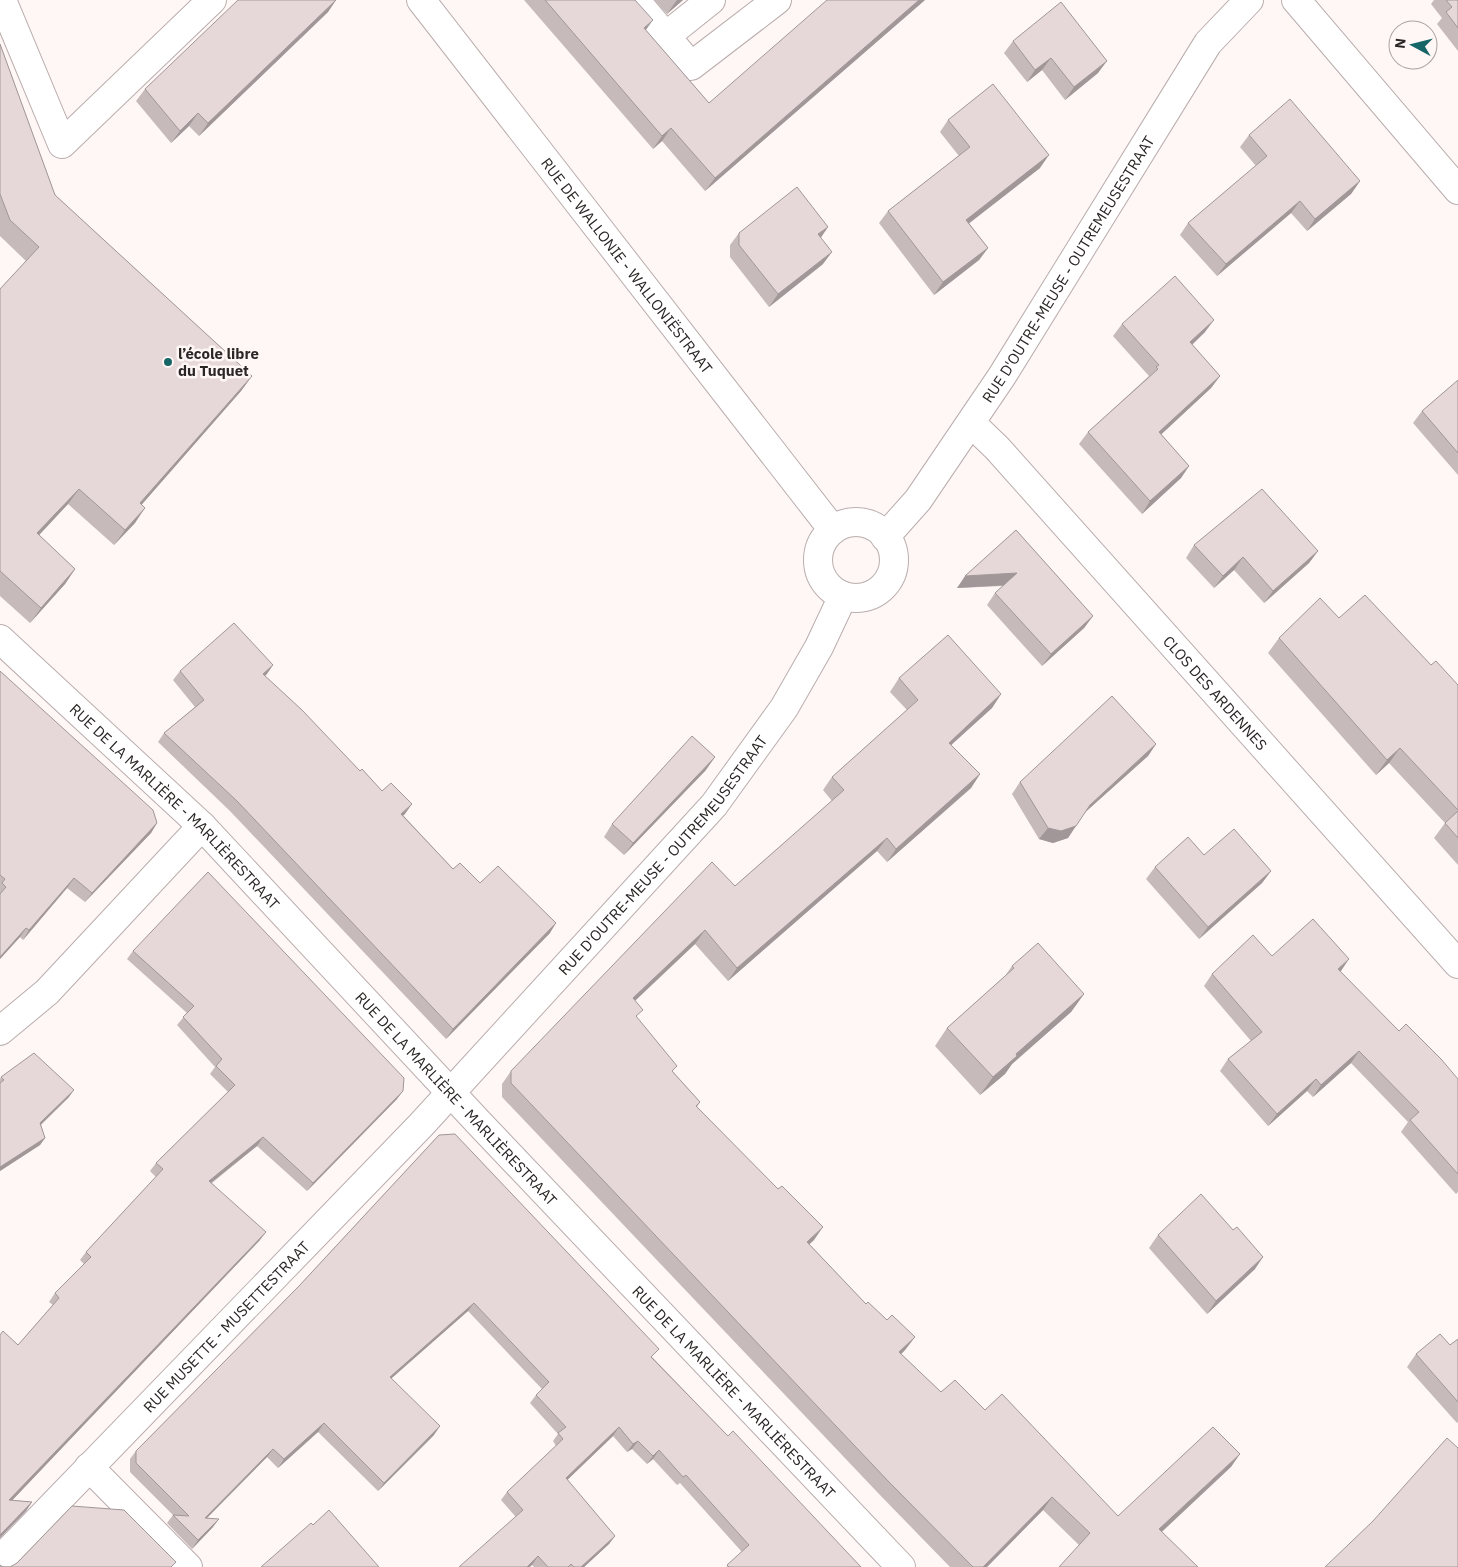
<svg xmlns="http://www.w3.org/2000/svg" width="1458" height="1567" viewBox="0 0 1458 1567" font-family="'IBM Plex Sans',sans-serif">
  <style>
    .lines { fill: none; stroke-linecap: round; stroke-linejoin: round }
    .minor-casing { stroke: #baadad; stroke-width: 30 }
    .tertiary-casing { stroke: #baadad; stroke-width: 30 }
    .minor { stroke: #fff; stroke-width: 28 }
    .tertiary { stroke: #fff; stroke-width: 28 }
    .wall { fill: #c6babb }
    .shaded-wall { fill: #a19798 }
    .building { fill: #e6d8d9; stroke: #a19798 }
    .poi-dot { fill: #176667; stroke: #fff6f6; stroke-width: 2 }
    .labels { text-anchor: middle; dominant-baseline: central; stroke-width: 5; stroke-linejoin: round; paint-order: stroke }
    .street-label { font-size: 15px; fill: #2b2626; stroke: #fff6f6 }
    .poi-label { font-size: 15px; font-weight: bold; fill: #2b2626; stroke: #fff6f6; text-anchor: start }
  </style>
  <rect width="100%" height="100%" fill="#fff6f6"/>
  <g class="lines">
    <!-- minor casing -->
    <g class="minor-casing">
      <g id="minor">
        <path d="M 2,0 L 62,144 L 212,0"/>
        <path id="s1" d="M 421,0 L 833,530"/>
        <path d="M 635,0 L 691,66 L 777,0"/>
        <path d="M 1296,0 L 1458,190"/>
        <path d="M 666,36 L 711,0"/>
        <path id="s2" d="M 971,423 L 997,448 L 1458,964"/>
        <circle cx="856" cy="560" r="38"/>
        <path id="s3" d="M 885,537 L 918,500 L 1002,376 L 1208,43 L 1249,0"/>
        <path d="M 0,1031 L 47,992 L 202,826"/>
        <path d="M 89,1467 L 188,1567"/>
        <path id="s4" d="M 0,1560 L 421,1125 L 714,805 L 784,708 L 819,647 L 843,596"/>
      </g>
    </g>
    <!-- tertiary casing -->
    <g class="tertiary-casing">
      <g id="tertiary">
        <path id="s5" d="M 0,639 L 202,826 L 479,1123 L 901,1567"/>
      </g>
    </g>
    <!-- minor -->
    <use href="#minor" class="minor"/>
    <!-- tertiary -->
    <use href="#tertiary" class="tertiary"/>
  </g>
  <!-- wall -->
  <path class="wall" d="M 336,0 L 328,12 L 199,136 L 189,126 L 171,143 L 136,101 L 145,89 Z
    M 524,0 L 635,0 L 646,30 L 709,103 L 925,0 L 705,191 L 662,141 L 653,149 Z
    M 654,0 L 683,0 L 667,14 Z
    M 1434,0 L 1458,0 L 1458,51 L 1437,24 L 1442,18 L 1431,4 Z
    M 1013,41 L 1098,73 L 1065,100 L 1042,70 L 1027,82 L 1004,53 Z
    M 0,44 L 55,195 L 252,376 L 241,391 L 142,504 L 135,523 L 114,545 L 68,504 L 39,535 L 75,569 L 65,584 L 30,623 L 0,596 L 0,289 L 26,261 L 0,236 Z
    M 948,120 L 1040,168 L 969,223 L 988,248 L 979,260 L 934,295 L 879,223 L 888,211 L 959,156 L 940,132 Z
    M 1249,135 L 1360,181 L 1351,194 L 1307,231 L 1291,213 L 1217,276 L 1180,235 L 1188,223 L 1256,166 L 1240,147 Z
    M 739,233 L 821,238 L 823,264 L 769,307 L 730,257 L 730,245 Z
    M 1122,324 L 1205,332 L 1192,345 L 1220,376 L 1211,388 L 1161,434 L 1189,466 L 1181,478 L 1142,514 L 1079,444 L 1088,432 L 1149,376 L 1113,336 Z
    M 1458,380 L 1458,475 L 1413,423 L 1422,411 Z
    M 1016,530 L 1093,616 L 1084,628 L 1042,666 L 987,605 L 995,593 L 1003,586 L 957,588 Z
    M 1194,545 L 1318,551 L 1309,563 L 1264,603 L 1234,570 L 1214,588 L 1186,558 Z
    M 1339,618 L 1431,665 L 1458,685 L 1458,865 L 1434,838 L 1445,823 L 1389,763 L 1376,775 L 1268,653 L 1279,638 Z
    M 273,665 L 265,676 L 360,771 L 382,791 L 405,814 L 403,815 L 453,869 L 480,883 L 550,933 L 446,1039 L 230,811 L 158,742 L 164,733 L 195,707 L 173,680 L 180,671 Z
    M 0,671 L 157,823 L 151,833 L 85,902 L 67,888 L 23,940 L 20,937 L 0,959 Z
    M 899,678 L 1001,694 L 992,708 L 951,745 L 980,774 L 971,788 L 887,862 L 877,851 L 728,981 L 695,944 L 635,1001 L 637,1018 L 673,1072 L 700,1102 L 697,1107 L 814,1240 L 809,1244 L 866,1304 L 887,1320 L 915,1337 L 905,1350 L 901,1354 L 941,1392 L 985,1410 L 1118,1516 L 1231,1467 L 1079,1545 L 1043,1510 L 987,1567 L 950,1567 L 880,1495 L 502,1097 L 502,1084 L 511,1071 L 735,886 L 832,801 L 823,790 L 832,777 L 907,710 L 890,692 Z
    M 1156,744 L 1148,756 L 1083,814 L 1068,838 L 1053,843 L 1039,839 L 1012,794 L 1020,782 Z
    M 706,770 L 624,855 L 604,837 L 612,824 Z
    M 1204,855 L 1271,871 L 1262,883 L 1199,939 L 1146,879 L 1155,867 Z
    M 133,951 L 397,1099 L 307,1191 L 257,1146 L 212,1183 L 260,1240 L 12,1500 L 32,1502 L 26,1511 L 0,1538 L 0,1335 L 18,1345 L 53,1305 L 49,1302 L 55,1293 L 84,1264 L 80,1260 L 86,1252 L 156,1177 L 150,1171 L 156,1163 L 228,1092 L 210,1074 L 215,1067 L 177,1025 L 187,1013 L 127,959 Z
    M 1272,956 L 1340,972 L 1399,1031 L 1458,1079 L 1458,1192 L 1456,1194 L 1401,1132 L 1408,1122 L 1351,1063 L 1313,1097 L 1307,1091 L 1268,1126 L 1220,1071 L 1228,1059 L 1251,1041 L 1204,986 L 1212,974 Z
    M 1012,966 L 1084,994 L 1071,1012 L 1012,1064 L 1005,1074 L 980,1095 L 935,1046 L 947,1028 L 1005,976 Z
    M 1,1077 L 69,1097 L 41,1125 L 45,1138 L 40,1145 L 0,1171 L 0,1079 Z
    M 439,1135 L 728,1436 L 861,1567 L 726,1567 L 742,1552 L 680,1483 L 677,1485 L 653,1459 L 647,1464 L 632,1449 L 627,1452 L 613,1436 L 567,1480 L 615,1536 L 609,1544 L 584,1567 L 534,1567 L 532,1565 L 515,1516 L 501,1500 L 507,1492 L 556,1446 L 553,1441 L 558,1434 L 530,1403 L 536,1395 L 542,1389 L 468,1311 L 391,1378 L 434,1435 L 378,1491 L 318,1432 L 278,1468 L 267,1457 L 207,1518 L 213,1527 L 192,1549 L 167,1523 L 173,1515 L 130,1472 L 130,1459 L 136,1451 L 299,1286 Z
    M 1158,1235 L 1255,1269 L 1207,1314 L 1149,1248 Z
    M 1458,1339 L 1458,1422 L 1457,1423 L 1407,1367 L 1416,1354 L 1450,1345 Z"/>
  <!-- shaded-wall -->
  <path class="shaded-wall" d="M 336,0 L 328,12 L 199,136 L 208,123 Z
    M 677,0 L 683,0 L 667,14 Z
    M 919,0 L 925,0 L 705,191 L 715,178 Z
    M 653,20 L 643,34 L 644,28 Z
    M 1051,58 L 1042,70 L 1027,82 L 1035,70 Z
    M 1107,61 L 1098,73 L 1065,100 L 1074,87 Z
    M 198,113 L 189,126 L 171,143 L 180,131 Z
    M 671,128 L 662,141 L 653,149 L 662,136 Z
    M 1049,155 L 1040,168 L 958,232 L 966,220 Z
    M 1360,181 L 1351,194 L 1307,231 L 1315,219 Z
    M 1300,201 L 1291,213 L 1217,276 L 1226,264 Z
    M 828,227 L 820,239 L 818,234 Z
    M 988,248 L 979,260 L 934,295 L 943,282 Z
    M 832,252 L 823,264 L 769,307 L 778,294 Z
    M 1214,320 L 1205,332 L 1181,355 L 1190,342 Z
    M 252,376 L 241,391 L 130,518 L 140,503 Z
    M 1220,376 L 1211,388 L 1151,444 L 1159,432 Z
    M 1189,466 L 1181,478 L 1142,514 L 1150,501 Z
    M 79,489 L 68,504 L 27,548 L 37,533 Z
    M 145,508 L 135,523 L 114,545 L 125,530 Z
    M 1318,551 L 1309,563 L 1264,603 L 1273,591 Z
    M 1243,557 L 1234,570 L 1214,588 L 1223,576 Z
    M 75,569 L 65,584 L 30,623 L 41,608 Z
    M 1017,573 L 1009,585 L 957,588 L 965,576 Z
    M 1093,616 L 1084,628 L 1042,666 L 1051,654 Z
    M 273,665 L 267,674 L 256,684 L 263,674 Z
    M 1001,694 L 992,708 L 939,756 L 949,743 Z
    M 1156,744 L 1148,756 L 1081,816 L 1090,805 Z
    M 1400,748 L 1389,763 L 1376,775 L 1387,760 Z
    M 715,757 L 706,770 L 624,855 L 633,843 Z
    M 980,774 L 971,788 L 887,862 L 896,849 Z
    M 412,804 L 405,814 L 395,823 L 401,814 Z
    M 157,823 L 151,833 L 85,902 L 92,893 Z
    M 1076,826 L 1068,838 L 1053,843 L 1039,839 L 1048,828 Z
    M 887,838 L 877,851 L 728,981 L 737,968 Z
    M 1271,871 L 1262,883 L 1199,939 L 1208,927 Z
    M 74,878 L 67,888 L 23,940 L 29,930 Z
    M 556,923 L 550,933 L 446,1039 L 453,1029 Z
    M 26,928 L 20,937 L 0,959 L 0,957 Z
    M 705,930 L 695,944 L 624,1011 L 633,998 Z
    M 1349,959 L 1341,971 L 1329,981 L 1338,969 Z
    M 1084,994 L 1071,1012 L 1012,1064 L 1005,1074 L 980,1095 L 993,1077 L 1016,1054 Z
    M 1359,1051 L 1351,1063 L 1313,1097 L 1321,1085 Z
    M 1316,1079 L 1307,1091 L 1268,1126 L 1277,1114 Z
    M 74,1090 L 69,1097 L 35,1130 L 40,1123 Z
    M 403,1091 L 397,1099 L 307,1191 L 313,1183 Z
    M 263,1137 L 257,1146 L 203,1189 L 209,1181 Z
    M 45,1138 L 40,1145 L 0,1171 L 0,1167 Z
    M 823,1227 L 814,1240 L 798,1255 L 807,1242 Z
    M 266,1232 L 260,1240 L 4,1509 L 9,1500 Z
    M 1263,1257 L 1255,1269 L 1207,1314 L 1216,1301 Z
    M 474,1303 L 468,1311 L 384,1385 L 390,1377 Z
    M 915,1337 L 905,1350 L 890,1365 L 899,1352 Z
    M 324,1423 L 318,1432 L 278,1468 L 284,1459 Z
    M 440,1426 L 434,1435 L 378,1491 L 384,1483 Z
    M 619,1427 L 613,1436 L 560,1487 L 566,1478 Z
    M 638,1441 L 632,1449 L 627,1452 L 633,1444 Z
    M 273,1449 L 267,1457 L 199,1526 L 205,1518 Z
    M 659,1450 L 653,1459 L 647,1464 L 653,1456 Z
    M 1240,1454 L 1231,1467 L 1150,1543 L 1159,1529 Z
    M 1052,1497 L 1043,1510 L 987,1567 L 983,1567 Z
    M 32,1502 L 26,1511 L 0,1538 L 0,1535 Z
    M 219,1519 L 213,1527 L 192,1549 L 198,1540 Z
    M 615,1536 L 609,1544 L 584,1567 L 581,1567 Z
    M 538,1556 L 532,1565 L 530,1567 L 527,1567 Z"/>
  <!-- building -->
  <path class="building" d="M 238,0 L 336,0 L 208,123 L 198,113 L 180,131 L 145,89 Z
    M 545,0 L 635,0 L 653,20 L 644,28 L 709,103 L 827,0 L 919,0 L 715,178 L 671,128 L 662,136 Z
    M 1446,0 L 1458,0 L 1458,28 L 1446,12 L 1452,7 Z
    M 1061,2 L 1107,61 L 1074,87 L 1051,58 L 1035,70 L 1013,41 Z
    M 0,44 L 55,195 L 252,376 L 140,503 L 145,508 L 125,530 L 79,489 L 37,533 L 75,569 L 41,608 L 0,571 L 0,289 L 39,247 L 10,220 L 0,194 Z
    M 993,84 L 1049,155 L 966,220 L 988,248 L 943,282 L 888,211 L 970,147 L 948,120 Z
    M 1290,99 L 1360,181 L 1315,219 L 1300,201 L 1226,264 L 1188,223 L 1267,156 L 1249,135 Z
    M 797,187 L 828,227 L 818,234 L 832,252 L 778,294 L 739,245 L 739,233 Z
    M 1175,276 L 1214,320 L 1190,342 L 1220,376 L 1159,432 L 1189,466 L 1150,501 L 1088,432 L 1158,369 L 1156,367 L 1159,365 L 1122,324 Z
    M 1458,380 L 1458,453 L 1422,411 Z
    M 1262,489 L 1318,551 L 1273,591 L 1243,557 L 1223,576 L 1194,545 Z
    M 1016,530 L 1093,616 L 1051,654 L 995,593 L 1017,573 L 965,576 Z
    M 1365,595 L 1431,665 L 1436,661 L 1458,685 L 1458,810 L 1400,748 L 1387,760 L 1279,638 L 1320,598 L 1339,618 Z
    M 234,623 L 273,665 L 263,674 L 302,710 L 360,771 L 362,769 L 382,791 L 391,783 L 412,804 L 401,814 L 453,869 L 460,863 L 480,883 L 498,866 L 556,923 L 453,1029 L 237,801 L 164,733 L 204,700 L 180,671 Z
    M 948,635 L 1001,694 L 949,743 L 980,774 L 896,849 L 887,838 L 737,968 L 705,930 L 633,998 L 643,1010 L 636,1016 L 677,1066 L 672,1071 L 700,1102 L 696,1106 L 778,1189 L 782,1186 L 823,1227 L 807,1242 L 866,1304 L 868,1302 L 887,1320 L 892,1315 L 915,1337 L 899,1352 L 941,1392 L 955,1380 L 985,1410 L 1002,1394 L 1118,1516 L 1213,1427 L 1240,1454 L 1159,1529 L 1198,1567 L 1059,1567 L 1090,1533 L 1052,1497 L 983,1567 L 973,1567 L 889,1482 L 511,1083 L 511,1071 L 712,862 L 735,886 L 844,790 L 832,777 L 918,700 L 899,678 Z
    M 0,671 L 153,810 L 157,823 L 92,893 L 74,878 L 29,930 L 26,928 L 0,957 L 0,894 L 6,887 L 2,883 L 5,879 L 0,875 Z
    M 1112,696 L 1156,744 L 1090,805 L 1076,826 L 1061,831 L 1048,828 L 1020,782 Z
    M 692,736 L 715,757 L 633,843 L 612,824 Z
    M 1458,811 L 1458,838 L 1445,823 Z
    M 1234,829 L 1271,871 L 1208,927 L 1155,867 L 1188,837 L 1204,855 Z
    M 208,872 L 404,1078 L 403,1091 L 313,1183 L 263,1137 L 209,1181 L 266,1232 L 9,1500 L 32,1502 L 0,1535 L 0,1335 L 3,1331 L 18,1345 L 59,1298 L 55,1293 L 91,1257 L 86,1252 L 163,1169 L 156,1163 L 235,1085 L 216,1066 L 222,1059 L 183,1017 L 194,1006 L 133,951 Z
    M 1313,919 L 1349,959 L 1338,969 L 1399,1031 L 1406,1024 L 1441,1059 L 1458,1079 L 1458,1174 L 1410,1120 L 1419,1112 L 1359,1051 L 1321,1085 L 1316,1079 L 1277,1114 L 1228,1059 L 1262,1032 L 1212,974 L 1253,935 L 1272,956 Z
    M 1038,943 L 1084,994 L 1016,1054 L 1017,1056 L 993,1077 L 947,1028 L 1014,968 L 1012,966 Z
    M 34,1053 L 74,1090 L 40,1123 L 45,1138 L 0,1167 L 0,1083 L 4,1080 L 1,1077 Z
    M 455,1134 L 659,1349 L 651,1357 L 728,1436 L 733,1431 L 861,1567 L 729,1567 L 727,1565 L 749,1545 L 686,1475 L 683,1477 L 659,1450 L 653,1456 L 638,1441 L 633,1444 L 619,1427 L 566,1478 L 615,1536 L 581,1567 L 574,1567 L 571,1564 L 568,1567 L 548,1567 L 538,1556 L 527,1567 L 459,1567 L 523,1510 L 507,1492 L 563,1439 L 558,1433 L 566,1427 L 536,1395 L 549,1382 L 474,1303 L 390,1377 L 440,1426 L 384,1483 L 324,1423 L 284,1459 L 273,1449 L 205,1518 L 219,1519 L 198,1540 L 173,1515 L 189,1516 L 136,1463 L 136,1451 L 299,1286 L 439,1135 Z
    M 1201,1194 L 1233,1230 L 1237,1227 L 1263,1257 L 1216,1301 L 1158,1235 Z
    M 1440,1334 L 1450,1345 L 1458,1339 L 1458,1402 L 1416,1354 Z
    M 1447,1438 L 1458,1448 L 1458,1567 L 1325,1567 L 1373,1521 Z
    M 72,1506 L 124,1510 L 176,1562 L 171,1567 L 0,1567 L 0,1565 L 3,1567 L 10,1567 L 17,1563 Z
    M 329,1510 L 379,1567 L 261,1567 L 311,1523 L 313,1525 Z"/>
  <!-- markers -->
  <circle class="poi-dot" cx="168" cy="362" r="5"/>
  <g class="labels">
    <!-- street labels -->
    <g class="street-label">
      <text stroke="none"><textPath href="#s1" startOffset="336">RUE DE WALLONIE - WALLONIËSTRAAT</textPath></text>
      <text stroke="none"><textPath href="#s3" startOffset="325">RUE D'OUTRE-MEUSE - OUTREMEUSESTRAAT</textPath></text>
      <text stroke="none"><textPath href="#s2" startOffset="364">CLOS DES ARDENNES</textPath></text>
      <text stroke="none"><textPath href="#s5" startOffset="242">RUE DE LA MARLIÈRE - MARLIÈRESTRAAT</textPath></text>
      <text stroke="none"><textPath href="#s4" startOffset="968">RUE D'OUTRE-MEUSE - OUTREMEUSESTRAAT</textPath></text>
      <text stroke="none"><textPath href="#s5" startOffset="648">RUE DE LA MARLIÈRE - MARLIÈRESTRAAT</textPath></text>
      <text stroke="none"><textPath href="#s4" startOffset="325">RUE MUSETTE - MUSETTESTRAAT</textPath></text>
      <text stroke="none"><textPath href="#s5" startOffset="1052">RUE DE LA MARLIÈRE - MARLIÈRESTRAAT</textPath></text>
    </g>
    <!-- poi labels -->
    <g class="poi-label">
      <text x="178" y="353">l’école libre<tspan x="178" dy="17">du Tuquet</tspan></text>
    </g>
  </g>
  <!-- north arrow -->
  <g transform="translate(1413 45) rotate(277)"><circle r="24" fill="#fff6f6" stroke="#aaa3a3"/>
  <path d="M0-4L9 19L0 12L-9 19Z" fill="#176667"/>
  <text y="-8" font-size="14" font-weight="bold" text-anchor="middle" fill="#2b2626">N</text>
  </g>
</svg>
